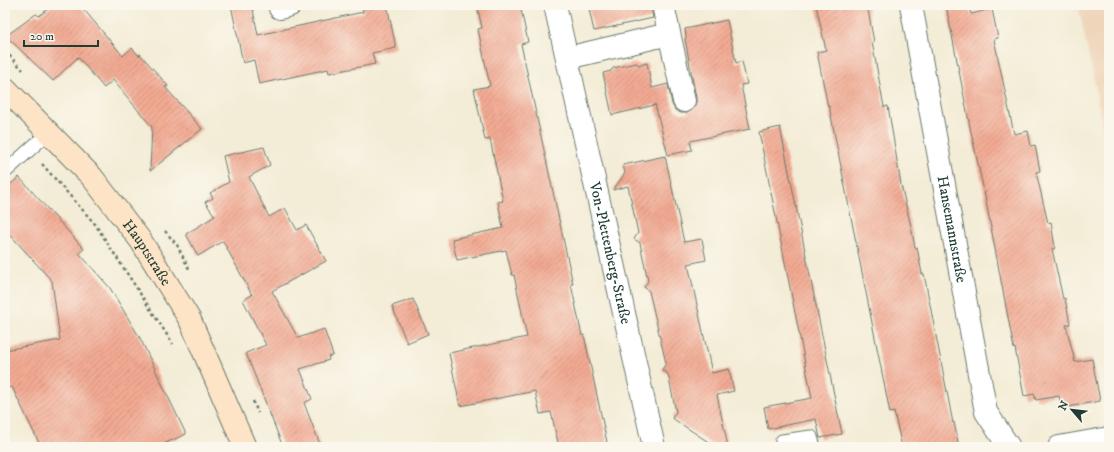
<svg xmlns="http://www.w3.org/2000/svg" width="1114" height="452" viewBox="0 0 1114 452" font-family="'IM FELL DW Pica',serif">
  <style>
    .built { fill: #efd6bb }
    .building { fill: url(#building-hatch) }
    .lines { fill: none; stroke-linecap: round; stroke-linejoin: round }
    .lane-casing { stroke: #697a6d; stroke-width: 15 }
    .street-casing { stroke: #697a6d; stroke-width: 24 }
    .secondary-casing { stroke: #697a6d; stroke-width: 24 }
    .path { stroke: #697a6d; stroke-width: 2.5; stroke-dasharray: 3 3; stroke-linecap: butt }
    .lane { stroke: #fff; stroke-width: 13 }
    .street { stroke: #fff; stroke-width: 22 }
    .secondary { stroke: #fee4c6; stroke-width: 22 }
    .labels { text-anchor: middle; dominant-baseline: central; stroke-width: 3; stroke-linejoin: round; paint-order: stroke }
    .street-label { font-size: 15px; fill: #1f3d34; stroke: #fbf7ec }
  </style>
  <defs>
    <pattern id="building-hatch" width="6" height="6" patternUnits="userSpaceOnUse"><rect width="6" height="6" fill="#f3aa93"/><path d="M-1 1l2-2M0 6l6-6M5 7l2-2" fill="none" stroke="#c48c79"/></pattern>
  </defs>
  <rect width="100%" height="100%" fill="#fbf7ec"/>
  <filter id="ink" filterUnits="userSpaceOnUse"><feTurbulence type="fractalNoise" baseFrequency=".025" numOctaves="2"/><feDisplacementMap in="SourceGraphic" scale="8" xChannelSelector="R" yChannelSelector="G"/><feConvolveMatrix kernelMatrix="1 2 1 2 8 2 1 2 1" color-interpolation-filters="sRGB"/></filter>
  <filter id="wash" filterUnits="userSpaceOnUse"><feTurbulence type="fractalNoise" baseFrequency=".012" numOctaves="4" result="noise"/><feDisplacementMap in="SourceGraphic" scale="16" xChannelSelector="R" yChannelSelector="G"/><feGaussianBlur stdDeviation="0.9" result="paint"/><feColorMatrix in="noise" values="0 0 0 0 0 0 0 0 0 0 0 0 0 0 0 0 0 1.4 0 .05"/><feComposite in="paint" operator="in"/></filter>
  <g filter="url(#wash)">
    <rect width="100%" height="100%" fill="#f3ecd6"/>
    <!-- built -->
    <path class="built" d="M 1078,5 L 1109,5 L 1109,164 L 1094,79 Z"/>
    <g id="blocks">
      <!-- building -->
      <path class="building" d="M 53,5 L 80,5 L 123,56 L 132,48 L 139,56 L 140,54 L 168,86 L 165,87 L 202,129 L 150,171 L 152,127 L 113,80 L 104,88 L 78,57 L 53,81 L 6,36 L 36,14 L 39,16 Z
        M 231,5 L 252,5 L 258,35 L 363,12 L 362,5 L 387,5 L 396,48 L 372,53 L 375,64 L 329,73 L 328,69 L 259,84 L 254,60 L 243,63 Z
        M 477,5 L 520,5 L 528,42 L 521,44 L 573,284 L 571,284 L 582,336 L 584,335 L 608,447 L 559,447 L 551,412 L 540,414 L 535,391 L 460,406 L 449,353 L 527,337 L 514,275 L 512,275 L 506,250 L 457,260 L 452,239 L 503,228 L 498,202 L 503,201 L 490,139 L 485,140 L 474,89 L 490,86 L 478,29 L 482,28 Z
        M 588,5 L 651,5 L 653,18 L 594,31 Z
        M 816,5 L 867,5 L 874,42 L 872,42 L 884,107 L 888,106 L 901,185 L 911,226 L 915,248 L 917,247 L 922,274 L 924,274 L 953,423 L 954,422 L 959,447 L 902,447 L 894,412 L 890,413 L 845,187 L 829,106 L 828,107 L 817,52 L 826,50 Z
        M 946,5 L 969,5 L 971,14 L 992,9 L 998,38 L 994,39 L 1014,134 L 1028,131 L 1031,146 L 1035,145 L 1040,171 L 1036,172 L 1048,223 L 1051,222 L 1055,248 L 1052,249 L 1063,299 L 1065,298 L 1070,324 L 1066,325 L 1075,362 L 1092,359 L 1100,401 L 1062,408 L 1059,396 L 1036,400 L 1034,394 L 1024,396 L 1015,348 L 1014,349 L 985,196 L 971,132 Z
        M 727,20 L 736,63 L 742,61 L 747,84 L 741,85 L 750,129 L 690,141 L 692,150 L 668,155 L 655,104 L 655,105 L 612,115 L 603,73 L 611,71 L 613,68 L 636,63 L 639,65 L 647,63 L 652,88 L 668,84 L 672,104 L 675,110 L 681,113 L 687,113 L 692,110 L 696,105 L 696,98 L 685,39 L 686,37 L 685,29 Z
        M 780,127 L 842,434 L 820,438 L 816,419 L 768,429 L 764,407 L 812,398 L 759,132 Z
        M 264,147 L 270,165 L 249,177 L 269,217 L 285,208 L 297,230 L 306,225 L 326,261 L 272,291 L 298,338 L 324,329 L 333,355 L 328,357 L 329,360 L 300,369 L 312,399 L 304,403 L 321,447 L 283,447 L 246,353 L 266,345 L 243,300 L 252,295 L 223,241 L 198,256 L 186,234 L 215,216 L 205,202 L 213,198 L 210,193 L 229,182 L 223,156 Z
        M 665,156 L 684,242 L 702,239 L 706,260 L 688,264 L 712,373 L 729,369 L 734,391 L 717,395 L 728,447 L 716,447 L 672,418 L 676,412 L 668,374 L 662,370 L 666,363 L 649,291 L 644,287 L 648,281 L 640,243 L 634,239 L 638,233 L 628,186 L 613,190 L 625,173 L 623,165 Z
        M 19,177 L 84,249 L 79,253 L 110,288 L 140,338 L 186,434 L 157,447 L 41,447 L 12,387 L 5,388 L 5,350 L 60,340 L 52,281 L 5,229 L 5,189 Z
        M 413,299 L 428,334 L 407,343 L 392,306 Z"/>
    </g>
  </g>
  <g filter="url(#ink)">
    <use href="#blocks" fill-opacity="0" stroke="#697a6d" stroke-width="1"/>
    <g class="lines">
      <!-- lane casing -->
      <g class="lane-casing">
        <path id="lane" d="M 5,172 L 49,132
          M 782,441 L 811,437 L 814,447"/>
      </g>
      <!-- street casing -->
      <g class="street-casing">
        <g id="street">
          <path id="s1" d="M 555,5 L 654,447"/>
          <path d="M 663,5 L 684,101"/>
          <path id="s2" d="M 911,5 L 986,412 L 1009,447"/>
          <path d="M 280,8 L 290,5"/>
          <path d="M 567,58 L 669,34"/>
          <path d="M 1059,447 L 1109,438"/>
        </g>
      </g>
      <!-- secondary casing -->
      <g class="secondary-casing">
        <g id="secondary">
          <path id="s3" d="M 5,88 L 92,177 L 141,241 L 190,320 L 245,447"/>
        </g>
      </g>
      <!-- path -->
      <path class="path" d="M 5,11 L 12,5
        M 5,51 L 23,70
        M 42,164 L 95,224 L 173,344
        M 165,231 L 177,245 L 190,271
        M 253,401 L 258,413"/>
      <!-- lane -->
      <use href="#lane" class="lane"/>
      <!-- street -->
      <use href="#street" class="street"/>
      <!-- secondary -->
      <use href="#secondary" class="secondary"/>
    </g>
  </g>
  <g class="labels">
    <!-- street labels -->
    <g class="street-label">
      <text stroke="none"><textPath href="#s2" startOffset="228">Hansemannstraße</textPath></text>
      <text stroke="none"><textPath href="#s3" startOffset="218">Hauptstraße</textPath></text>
      <text stroke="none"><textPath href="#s1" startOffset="254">Von-Plettenberg-Straße</textPath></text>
    </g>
  </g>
  <!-- margin -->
  <rect width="1114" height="452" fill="none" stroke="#fbf7ec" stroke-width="20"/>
  <!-- north arrow -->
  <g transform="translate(1072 410) rotate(298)" stroke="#fbf7ec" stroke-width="3" paint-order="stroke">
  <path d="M0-3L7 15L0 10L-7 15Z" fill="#1f3d34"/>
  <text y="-6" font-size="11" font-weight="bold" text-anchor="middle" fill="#1f3d34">N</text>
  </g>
  <!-- scale -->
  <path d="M24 40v6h74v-6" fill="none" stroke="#1f3d34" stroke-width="2"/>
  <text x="30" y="40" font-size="12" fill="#1f3d34" stroke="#fbf7ec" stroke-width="3" paint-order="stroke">20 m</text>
</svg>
